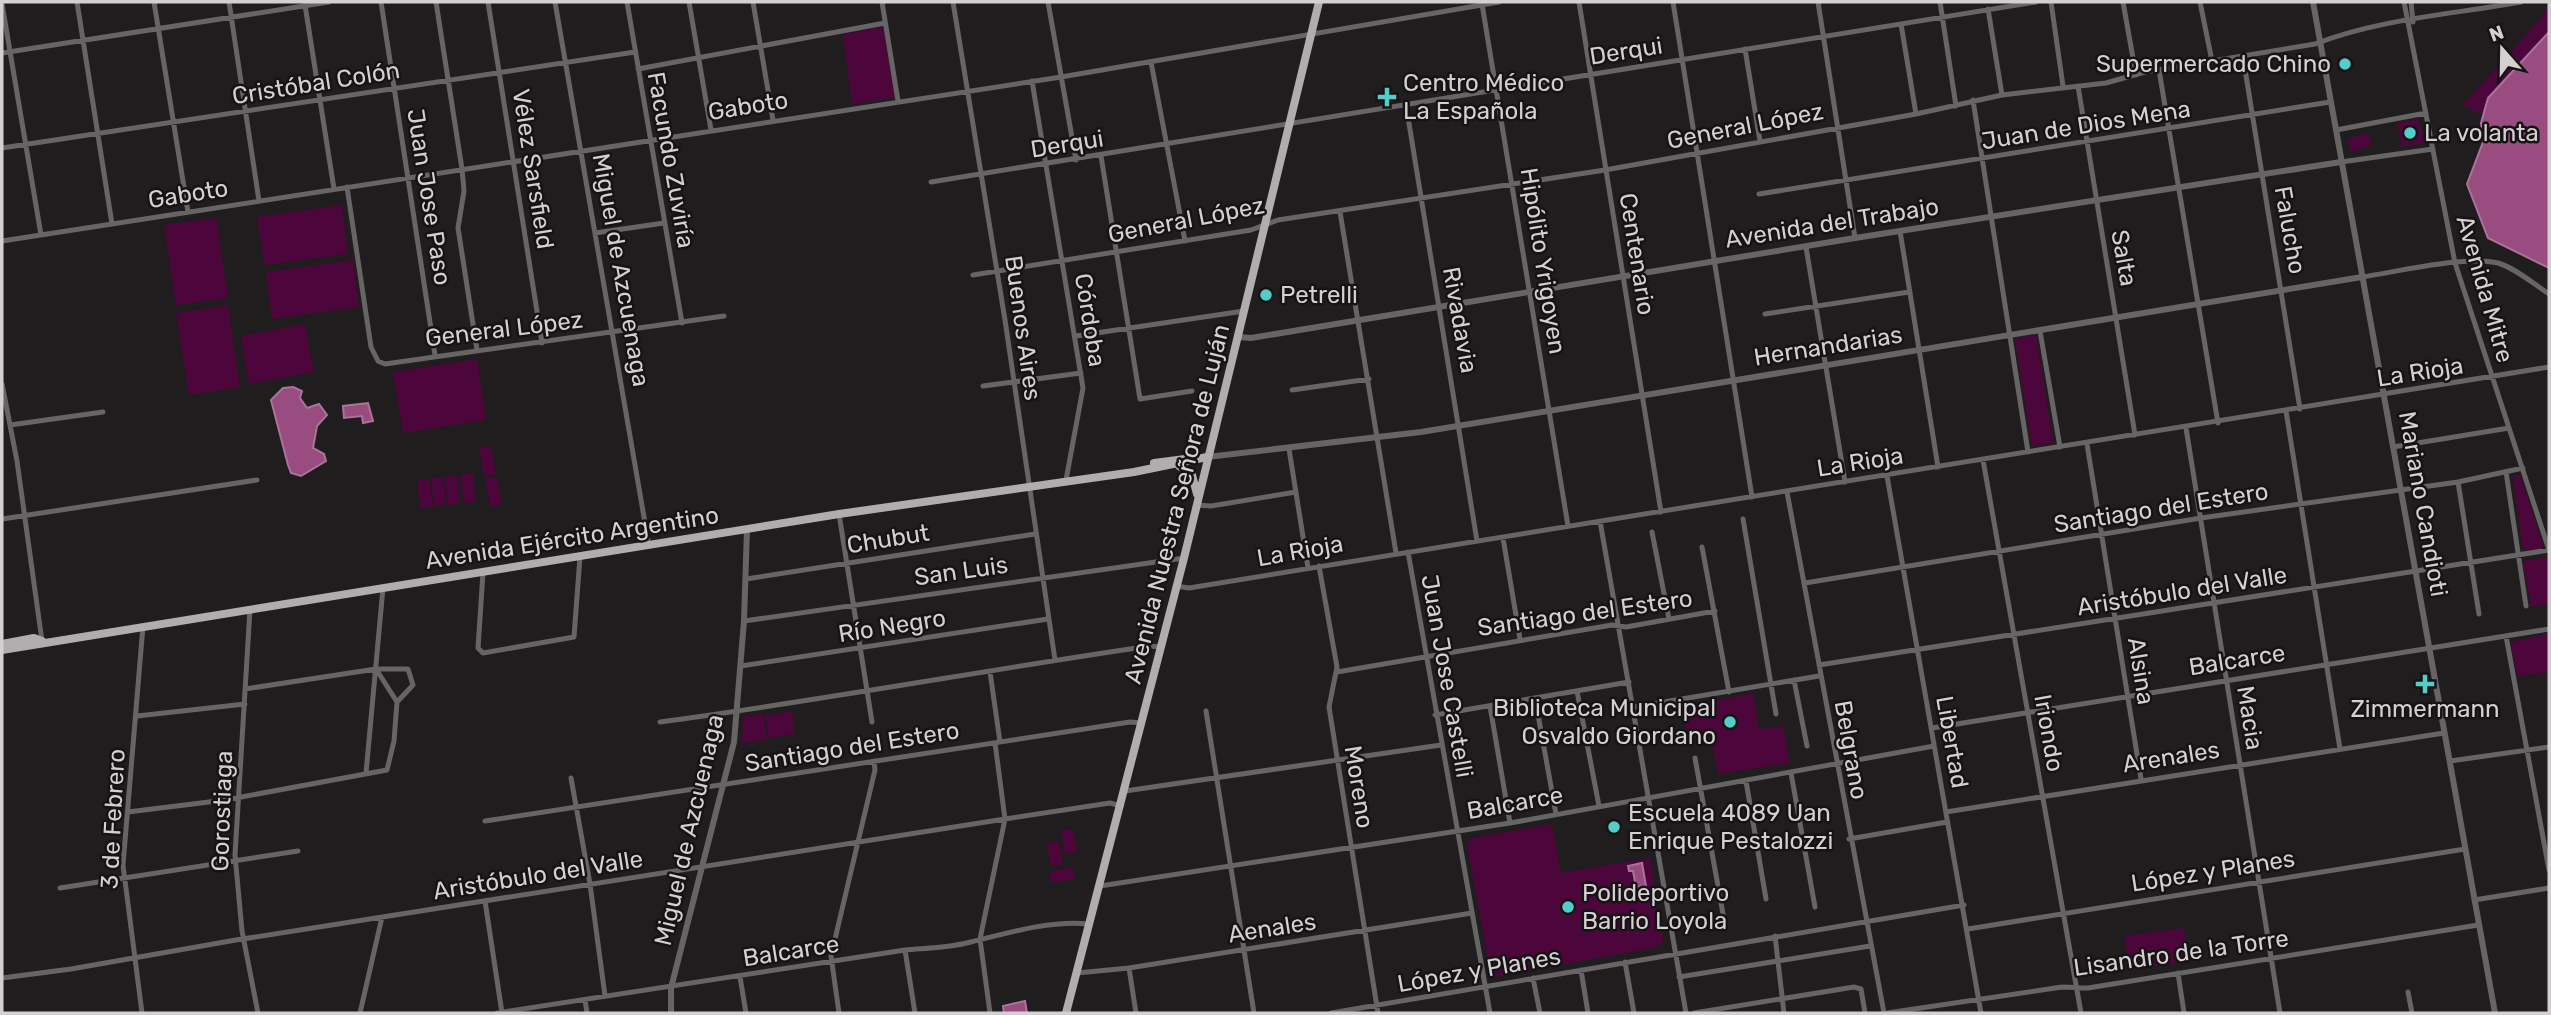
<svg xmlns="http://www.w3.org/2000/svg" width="2551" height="1015" viewBox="0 0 2551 1015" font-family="Rubik,sans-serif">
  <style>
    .green { fill: #4d063b }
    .water { fill: #994c7f; stroke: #aa7498; stroke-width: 2 }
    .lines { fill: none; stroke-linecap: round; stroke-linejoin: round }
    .minor { stroke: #666465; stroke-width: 5 }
    .tertiary { stroke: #666465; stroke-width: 6 }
    .primary { stroke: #b0acaf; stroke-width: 8 }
    .poi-dot { fill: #53cdc9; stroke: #171315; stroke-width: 2.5 }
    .labels { text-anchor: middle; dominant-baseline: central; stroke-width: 5; stroke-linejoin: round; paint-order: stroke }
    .street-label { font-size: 24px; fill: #d3d0d2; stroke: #171315 }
    .poi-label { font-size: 24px; fill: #d3d0d2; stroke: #171315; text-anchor: start }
  </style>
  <rect width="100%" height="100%" fill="#201d1e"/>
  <!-- green -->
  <path class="green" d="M 2549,3 L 2549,32 L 2488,98 L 2483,115 L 2463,105 L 2541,18 Z
    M 883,27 L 895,97 L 852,104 L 843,34 Z
    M 2419,119 L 2424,143 L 2402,147 L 2397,123 Z
    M 2367,132 L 2372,145 L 2352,152 L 2347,140 Z
    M 342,205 L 348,254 L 264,265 L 257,217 Z
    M 216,218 L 228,298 L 176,305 L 164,225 Z
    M 353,260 L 359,307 L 272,319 L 266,272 Z
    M 228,305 L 240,387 L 189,395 L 176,313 Z
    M 305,324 L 314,372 L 249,384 L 241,336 Z
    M 2036,335 L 2053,443 L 2032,446 L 2015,339 Z
    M 477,359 L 486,420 L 403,433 L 393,372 Z
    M 491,446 L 496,474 L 484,476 L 479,448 Z
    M 473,473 L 476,502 L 464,503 L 460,475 Z
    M 457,475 L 460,503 L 448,505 L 444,477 Z
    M 2513,475 L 2520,476 L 2543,545 L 2540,549 L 2523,550 Z
    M 443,477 L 446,505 L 434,506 L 431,478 Z
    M 497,477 L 502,505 L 490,507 L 485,479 Z
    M 429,479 L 433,507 L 420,508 L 417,480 Z
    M 2546,557 L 2549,566 L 2549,604 L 2531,607 L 2523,561 Z
    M 2549,634 L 2549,672 L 2517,676 L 2511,642 Z
    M 1753,693 L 1759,729 L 1783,726 L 1790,763 L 1718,774 L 1711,736 L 1688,739 L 1682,707 Z
    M 792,711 L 795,734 L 769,738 L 765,716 Z
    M 763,714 L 767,740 L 742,743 L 743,717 Z
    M 1552,824 L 1561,873 L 1650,858 L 1663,940 L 1658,947 L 1495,977 L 1490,970 L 1467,845 L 1472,838 Z
    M 1073,829 L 1077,852 L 1065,854 L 1061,831 Z
    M 1059,841 L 1063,864 L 1051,866 L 1047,843 Z
    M 1073,867 L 1075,879 L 1051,883 L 1049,872 Z
    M 2184,928 L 2189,962 L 2129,970 L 2125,936 Z"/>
  <!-- water -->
  <path class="water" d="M 2549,32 L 2549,268 L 2488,238 L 2467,184 L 2483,142 L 2481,123 L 2488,98 Z
    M 293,387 L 302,391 L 300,398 L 307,408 L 319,404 L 327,415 L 317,426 L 313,448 L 324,454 L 326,461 L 301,476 L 291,473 L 288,465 L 271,400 L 283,388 Z
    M 368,403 L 373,421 L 363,423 L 362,416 L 344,418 L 343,406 Z
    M 1642,863 L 1646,886 L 1636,887 L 1633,871 L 1629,871 L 1628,866 Z
    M 1025,1001 L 1027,1013 L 1004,1013 L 1003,1006 Z"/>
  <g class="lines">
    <!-- minor -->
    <path class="minor" d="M 77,2 L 112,224
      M 154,2 L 188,212
      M 229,2 L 259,201
      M 381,2 L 435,355
      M 436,2 L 462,169 L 464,191 L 458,228 L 477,350
      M 488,2 L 542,343
      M 555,2 L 649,546
      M 627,2 L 682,323
      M 689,2 L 711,130
      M 753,2 L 773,120
      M 882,2 L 898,101
      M 953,2 L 1005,320 L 1055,660
      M 1048,2 L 1076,160
      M 1579,2 L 1661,512
      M 1673,2 L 1752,497
      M 1818,2 L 1855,238
      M 1940,2 L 1956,106
      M 2051,2 L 2063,86
      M 2123,2 L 2136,75
      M 2200,2 L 2212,61
      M 2411,2 L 2413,22
      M 2,4 L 41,235
      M 1482,4 L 1568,526
      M 305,5 L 334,189
      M 1988,9 L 2002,95
      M 1901,24 L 1916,114
      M 1745,49 L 1760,141
      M 2,53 L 329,2
      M 2243,57 L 2300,409
      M 1151,62 L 1185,241
      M 638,69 L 885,23
      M 2159,70 L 2218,423
      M 1032,81 L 1083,388 L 1066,480
      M 2078,86 L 2135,435
      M 1973,100 L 2028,452
      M 1406,105 L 1477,541
      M 2336,130 L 2426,113
      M 2,148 L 635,52
      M 1101,156 L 1140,399 L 1192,391
      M 2341,162 L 2433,149
      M 931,182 L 2036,2
      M 347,187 L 371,347 L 378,361 L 385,364 L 724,316
      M 1759,194 L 2330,102
      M 1340,212 L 1396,553
      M 1900,231 L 1938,467
      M 595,233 L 664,223
      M 2,241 L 1061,77 L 1499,2
      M 1806,247 L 1845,482
      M 973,275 L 1251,230 L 1278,220 L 1605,170 L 1916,114 L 2002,95 L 2106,83 L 2145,72 L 2315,44 C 2379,19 2454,14 2521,2
      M 2362,277 C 2396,272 2466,255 2498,263 C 2515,268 2534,284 2549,294
      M 1765,314 L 1909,292
      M 2040,331 L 2060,447
      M 1076,336 L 1244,311
      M 2,384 L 17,461 L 42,641
      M 983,386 L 1081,373
      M 1292,390 L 1369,379
      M 2286,411 L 2340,749
      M 10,425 L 103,412
      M 2186,428 L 2280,1013
      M 2087,444 L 2141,779
      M 2393,447 L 2509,428
      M 1289,449 L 1308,568
      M 1983,460 L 2081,1013
      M 2506,472 L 2526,606
      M 1887,476 L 1981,1013
      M 2458,482 L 2479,614
      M 1787,492 L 1884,1013
      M 1196,505 L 1211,506 L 1296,492
      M 839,514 L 872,722
      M 2,519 L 257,480
      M 1743,519 L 1776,714
      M 1600,521 L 1686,1013
      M 1652,532 L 1669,619
      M 1503,538 L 1520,639
      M 1702,547 L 1729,692
      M 1408,552 L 1490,1013
      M 1319,566 L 1337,667 L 1329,707 L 1378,1013
      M 483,573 L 478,648 L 483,653 L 574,637 L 580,557
      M 746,579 L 1035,534
      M 1805,583 L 2201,518 L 2458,482 L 2523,468
      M 1176,586 L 1189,588 L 2549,367
      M 250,609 L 235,855 L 242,931 L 258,1013
      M 744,621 L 1184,558
      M 2506,636 L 2549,870
      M 1819,665 L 2549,550 L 2455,263 L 2404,2
      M 741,666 L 1048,619
      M 990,672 L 1000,742
      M 1337,672 L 1612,625 L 1626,627 L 1715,611
      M 1794,680 L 1807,746
      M 245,689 L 376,669 L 408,669 L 413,685 L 397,702
      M 1577,691 L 1599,806
      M 1535,698 L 1556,814
      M 1490,706 L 1510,823
      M 1634,707 L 1819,676
      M 1206,711 L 1254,1013
      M 1435,715 L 1629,682
      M 137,716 L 245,704
      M 660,722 C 824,700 986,670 1150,646 L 1161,647
      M 1932,728 L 2549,629
      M 1695,758 L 1725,925
      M 2450,761 L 2549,747
      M 366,773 L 383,588
      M 1791,773 L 1815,907
      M 571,778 L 590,884 L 605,996
      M 1746,781 L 1766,899
      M 1125,791 L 1441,745
      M 128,812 L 225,800 L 387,770 L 394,741 L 397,702 L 376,669
      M 1946,812 L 2444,733
      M 485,821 L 1130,722 L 1142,723
      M 1849,839 L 1947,822
      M 1100,886 L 1510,823 L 1934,746
      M 60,888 L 298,851
      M 2474,900 L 2549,888
      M 485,901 L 502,1013
      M 1968,929 L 2465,849
      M 1775,936 L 1784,1013
      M 905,950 L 915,1013
      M 1625,962 L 1634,1013
      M 1129,968 L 1136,1013
      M 1581,970 L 1588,1013
      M 1077,973 L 1129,968 L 1472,913
      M 2178,973 L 2184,1013
      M 740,977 L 746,1013
      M 1679,977 L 1870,946
      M 2,978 L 71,969 L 236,940 L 1005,819 L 1110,803 L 1121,806
      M 1533,978 L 1540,1013
      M 2408,992 L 2412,1013
      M 585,1000 L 587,1013
      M 142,1013 L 123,865 L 143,626
      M 360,1013 L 382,917
      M 497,1013 L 905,950 C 927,948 949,948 971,942 C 1007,933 1051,920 1089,924
      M 839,1013 L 831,956 L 875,770 L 874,761
      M 990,1013 L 980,939 L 1005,819 L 995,743
      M 1331,1013 L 1964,905
      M 1694,1013 L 1854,987 L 1861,989 L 1865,1013
      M 1887,1013 L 2062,987 L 2088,988 L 2478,925"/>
    <!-- tertiary -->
    <path class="tertiary" d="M 2313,2 L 2495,1013
      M 1238,337 L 1251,338 L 1855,238 L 2341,162
      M 1207,457 L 1421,432 L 2362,277
      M 671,1013 L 671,988 L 734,742 L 744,621 L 747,529"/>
    <!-- primary -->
    <path class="primary" d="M 1154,463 L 1193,458
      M 1179,466 L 1192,475 L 1197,494
      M 2,644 L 34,638 L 42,641
      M 2,650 L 839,514 L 1134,472 L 1207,457
      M 1066,1013 L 1184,558 L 1319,2"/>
  </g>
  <!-- markers -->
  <g class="poi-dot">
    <circle cx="2345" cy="64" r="7"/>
    <path d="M1383.5 86.5h7v7h7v7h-7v7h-7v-7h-7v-7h7z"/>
    <circle cx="2410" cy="133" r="7"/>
    <circle cx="1266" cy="295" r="7"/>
    <path d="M2421.5 673.5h7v7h7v7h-7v7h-7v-7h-7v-7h7z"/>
    <circle cx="1730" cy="722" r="7"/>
    <circle cx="1614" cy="827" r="7"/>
    <circle cx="1568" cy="907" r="7"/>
  </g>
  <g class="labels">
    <!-- street labels -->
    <g class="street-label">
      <text transform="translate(1626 51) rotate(-9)">Derqui</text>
      <text transform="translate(316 83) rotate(-9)">Cristóbal Colón</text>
      <text transform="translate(748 106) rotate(-9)">Gaboto</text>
      <text transform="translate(2086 125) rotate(-9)">Juan de Dios Mena</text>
      <text transform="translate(1745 126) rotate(-11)">General López</text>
      <text transform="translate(1067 144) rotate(-9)">Derqui</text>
      <text transform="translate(671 160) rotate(80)">Facundo Zuviría</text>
      <text transform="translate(533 169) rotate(81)">Vélez Sarsfield</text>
      <text transform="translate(188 194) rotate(-9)">Gaboto</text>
      <text transform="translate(429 197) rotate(81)">Juan Jose Paso</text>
      <text transform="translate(1186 220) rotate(-11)">General López</text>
      <text transform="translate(1832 223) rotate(-9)">Avenida del Trabajo</text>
      <text transform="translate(2290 230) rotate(80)">Falucho</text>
      <text transform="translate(1637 254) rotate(81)">Centenario</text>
      <text transform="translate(2124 258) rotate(80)">Salta</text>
      <text transform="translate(1543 261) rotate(81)">Hipólito Yrigoyen</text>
      <text transform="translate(621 270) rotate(80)">Miguel de Azcuenaga</text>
      <text transform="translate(2485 289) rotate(74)">Avenida Mitre</text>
      <text transform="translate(1090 320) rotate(81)">Córdoba</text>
      <text transform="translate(1460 320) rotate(80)">Rivadavia</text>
      <text transform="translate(1023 328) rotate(82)">Buenos Aires</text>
      <text transform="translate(504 329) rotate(-7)">General López</text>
      <text transform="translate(1828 346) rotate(-9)">Hernandarias</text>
      <text transform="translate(2420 372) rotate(-9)">La Rioja</text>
      <text transform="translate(1860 462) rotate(-9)">La Rioja</text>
      <text transform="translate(1177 504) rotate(-76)">Avenida Nuestra Señora de Luján</text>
      <text transform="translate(2423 504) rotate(80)">Mariano Candioti</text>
      <text transform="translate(2161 508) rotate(-9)">Santiago del Estero</text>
      <text transform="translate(572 538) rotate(-9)">Avenida Ejército Argentino</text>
      <text transform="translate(888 539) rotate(-9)">Chubut</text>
      <text transform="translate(1300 551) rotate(-10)">La Rioja</text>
      <text transform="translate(961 571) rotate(-8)">San Luis</text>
      <text transform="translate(2182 591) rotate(-9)">Aristóbulo del Valle</text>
      <text transform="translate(1585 613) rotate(-8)">Santiago del Estero</text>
      <text transform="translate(892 626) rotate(-9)">Río Negro</text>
      <text transform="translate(2237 660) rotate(-9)">Balcarce</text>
      <text transform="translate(2141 671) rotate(81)">Alsina</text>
      <text transform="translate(1447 676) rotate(80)">Juan Jose Castelli</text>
      <text transform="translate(2250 718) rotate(81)">Macia</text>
      <text transform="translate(2049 733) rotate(80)">Iriondo</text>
      <text transform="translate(1952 742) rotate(80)">Libertad</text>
      <text transform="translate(852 747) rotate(-9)">Santiago del Estero</text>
      <text transform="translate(1851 750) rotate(80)">Belgrano</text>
      <text transform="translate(2171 757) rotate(-9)">Arenales</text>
      <text transform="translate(1359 787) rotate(81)">Moreno</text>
      <text transform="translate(1515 803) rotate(-10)">Balcarce</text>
      <text transform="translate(222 811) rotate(-88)">Gorostiaga</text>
      <text transform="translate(113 819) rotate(-87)">3 de Febrero</text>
      <text transform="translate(689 830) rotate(-77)">Miguel de Azcuenaga</text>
      <text transform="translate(2213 871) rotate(-9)">López y Planes</text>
      <text transform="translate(538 875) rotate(-9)">Aristóbulo del Valle</text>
      <text transform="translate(1272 928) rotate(-9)">Aenales</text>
      <text transform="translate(791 951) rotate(-9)">Balcarce</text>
      <text transform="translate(2181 953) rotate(-8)">Lisandro de la Torre</text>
      <text transform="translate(1479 970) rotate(-10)">López y Planes</text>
    </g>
    <!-- poi labels -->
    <g class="poi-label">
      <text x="2331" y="64" text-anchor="end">Supermercado Chino</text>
      <text x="1403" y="83">Centro Médico<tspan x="1403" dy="28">La Española</tspan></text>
      <text x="2424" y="133">La volanta</text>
      <text x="1280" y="295">Petrelli</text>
      <text x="1716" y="708" text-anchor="end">Biblioteca Municipal<tspan x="1716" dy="28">Osvaldo Giordano</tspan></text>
      <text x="2425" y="709" text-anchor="middle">Zimmermann</text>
      <text x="1628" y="813">Escuela 4089 Uan<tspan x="1628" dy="28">Enrique Pestalozzi</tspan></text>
      <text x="1582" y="893">Polideportivo<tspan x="1582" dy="28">Barrio Loyola</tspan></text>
    </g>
  </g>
  <!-- border -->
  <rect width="2551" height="1015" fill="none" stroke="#d3d0d2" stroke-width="7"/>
  <!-- north arrow -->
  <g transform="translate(2502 49) rotate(340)" stroke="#171315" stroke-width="5" paint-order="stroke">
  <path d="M0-5L12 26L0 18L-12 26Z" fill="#d3d0d2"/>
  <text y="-10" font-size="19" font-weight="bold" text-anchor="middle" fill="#d3d0d2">N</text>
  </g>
</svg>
